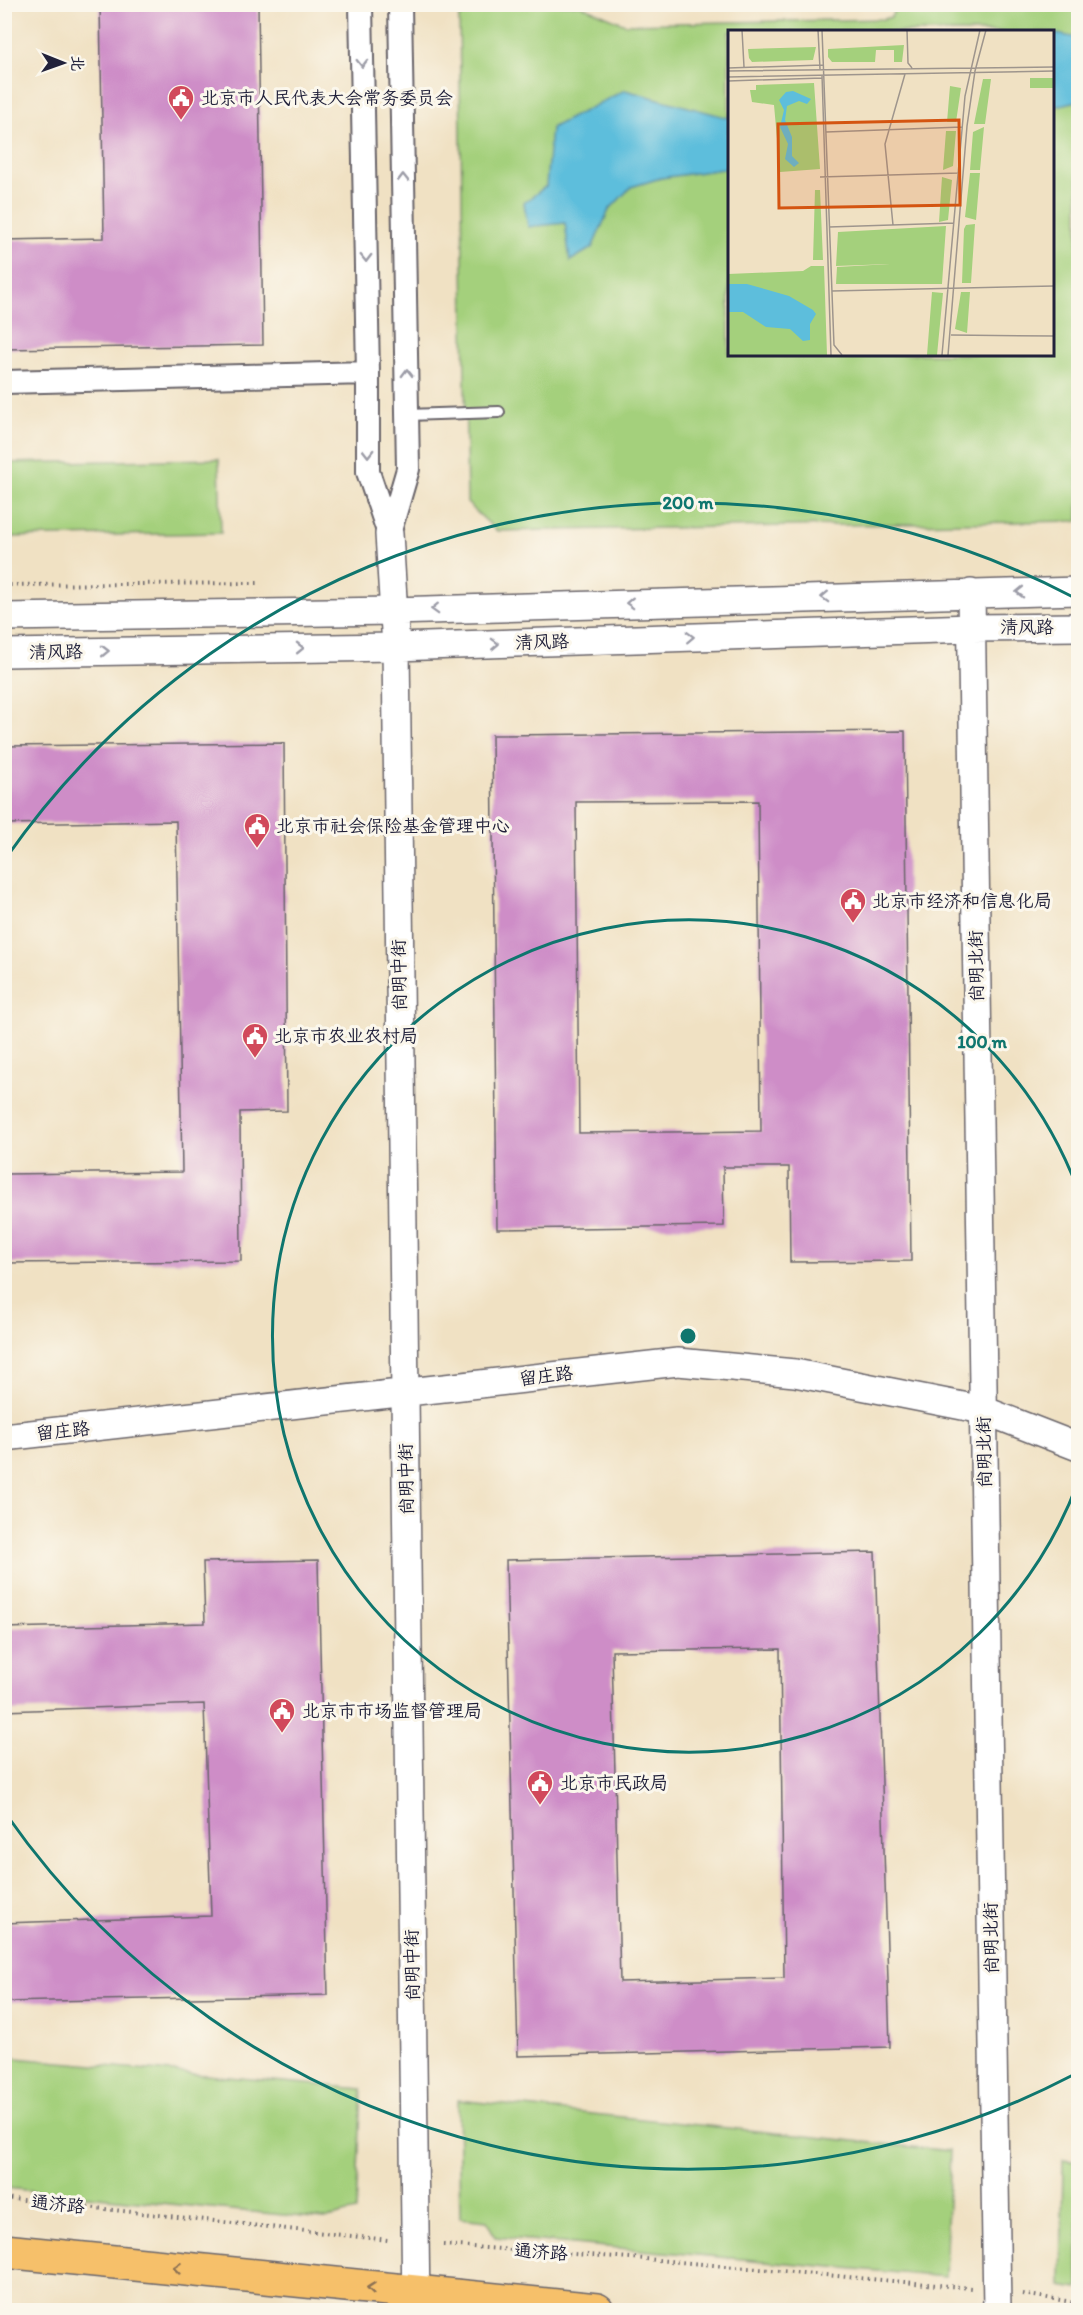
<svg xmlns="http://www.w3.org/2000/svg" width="1083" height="2315" viewBox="0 0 1083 2315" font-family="Itim,'LXGW WenKai TC',sans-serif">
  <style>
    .green { fill: #a4d07c; stroke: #63795c; stroke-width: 1.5; fill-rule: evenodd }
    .water { fill: #5dbedc; stroke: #40708c; stroke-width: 1.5 }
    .building { fill: #ce8dc7; fill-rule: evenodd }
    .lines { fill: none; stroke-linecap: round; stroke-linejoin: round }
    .service-casing { stroke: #6a656b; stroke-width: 14 }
    .minor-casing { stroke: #6a656b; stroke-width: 26 }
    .tertiary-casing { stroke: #6a656b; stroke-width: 30 }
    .primary-casing { stroke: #6a656b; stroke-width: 36 }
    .path { stroke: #6a656b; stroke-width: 4; stroke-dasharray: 1.5 4.5; stroke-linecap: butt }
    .service { stroke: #fff; stroke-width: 10 }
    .minor { stroke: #fff; stroke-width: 22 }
    .tertiary { stroke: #fff; stroke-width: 27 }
    .primary { stroke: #f6c06b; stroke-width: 33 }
    .oneway { stroke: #9c9ca7 }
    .oneway2 { stroke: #8c7153 }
    .ring { fill: none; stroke: #0f766e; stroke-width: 3 }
    .labels { text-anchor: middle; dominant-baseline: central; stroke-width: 6; stroke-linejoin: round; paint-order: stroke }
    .poi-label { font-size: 18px; fill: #22223b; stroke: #fbf7ec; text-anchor: start }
    .street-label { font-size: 18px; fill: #22223b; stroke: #fbf7ec }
    .inset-road { fill: none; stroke: #9e958d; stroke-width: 1.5 }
    .view { fill: #d45411; fill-opacity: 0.15; stroke: #d45411; stroke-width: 3 }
    .inset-edge { fill: none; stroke: #22223b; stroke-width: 3 }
    .centre { fill: #0f766e; stroke: #fbf7ec; stroke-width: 3 }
    .ring-label { font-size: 18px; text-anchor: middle; font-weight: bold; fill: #0f766e; stroke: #fbf7ec; stroke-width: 6; stroke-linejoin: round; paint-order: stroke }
  </style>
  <rect width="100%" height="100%" fill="#fbf7ec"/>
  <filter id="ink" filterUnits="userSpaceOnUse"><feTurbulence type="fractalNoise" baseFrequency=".0167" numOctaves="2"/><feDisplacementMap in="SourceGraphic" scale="12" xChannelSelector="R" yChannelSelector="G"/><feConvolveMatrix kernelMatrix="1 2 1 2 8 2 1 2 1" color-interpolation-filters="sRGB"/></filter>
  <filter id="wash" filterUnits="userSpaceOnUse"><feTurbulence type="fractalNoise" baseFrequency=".008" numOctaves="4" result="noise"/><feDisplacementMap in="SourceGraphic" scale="24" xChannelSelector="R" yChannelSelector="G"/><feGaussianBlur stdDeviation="1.35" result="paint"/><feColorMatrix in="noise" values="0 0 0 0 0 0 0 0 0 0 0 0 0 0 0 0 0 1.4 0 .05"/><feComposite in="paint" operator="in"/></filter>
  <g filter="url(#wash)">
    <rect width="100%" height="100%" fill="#f0e1c3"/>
    <!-- green -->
    <path class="green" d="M 471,4 L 580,5 L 625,24 L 884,19 L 891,17 L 894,11 L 894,4 L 1078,5 L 1078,521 L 497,531 L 467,503 L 459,18 ZM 729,32 L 1052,32 L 1052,354 L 729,354 Z
      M 219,459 L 221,533 L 5,537 L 5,463 Z
      M 4,2057 L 362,2089 L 356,2211 L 324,2219 L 5,2188 Z
      M 458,2100 L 950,2151 L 945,2277 L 495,2237 L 487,2221 L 460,2218 Z
      M 1063,2160 L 1078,2162 L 1078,2289 L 1061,2286 Z"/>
    <!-- water -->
    <path class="water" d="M 1052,33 L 1078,38 L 1078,101 L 1052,107 Z
      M 625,90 L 729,118 L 729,168 L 661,178 L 631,187 L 609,210 L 592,248 L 570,261 L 565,223 L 528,227 L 524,203 L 546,186 L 551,128 Z"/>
    <g id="blocks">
      <!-- building -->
      <path class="building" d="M 100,4 L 258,4 L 263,345 L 4,349 L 4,240 L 104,238 Z
        M 905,731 L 911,1261 L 790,1262 L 789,1167 L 723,1167 L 724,1226 L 497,1229 L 492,735 ZM 758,801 L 761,1131 L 579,1133 L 576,802 Z
        M 284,743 L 287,1111 L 240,1112 L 241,1261 L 4,1263 L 4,1174 L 182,1172 L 176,821 L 4,824 L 4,746 Z
        M 875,1552 L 890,2047 L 518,2056 L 506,1560 ZM 780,1649 L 784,1978 L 620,1982 L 612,1651 Z
        M 318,1560 L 328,1995 L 4,2002 L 4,1923 L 211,1916 L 204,1704 L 4,1711 L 4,1628 L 205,1623 L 203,1562 Z"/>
    </g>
  </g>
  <g filter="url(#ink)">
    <use href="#blocks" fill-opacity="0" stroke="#6a656b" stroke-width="1.5"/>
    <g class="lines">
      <!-- service casing -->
      <g class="service-casing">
        <path id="service" d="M 407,415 L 499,412"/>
      </g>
      <!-- minor casing -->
      <g class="minor-casing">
        <path id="minor" d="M 361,4 L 368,373 L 368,472 L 389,534
          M 4,382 L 368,373
          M 389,534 L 408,469 L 400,4"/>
      </g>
      <!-- tertiary casing -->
      <g class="tertiary-casing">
        <path id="tertiary" d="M 389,534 L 396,647 L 416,2310
          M 971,593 L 997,2310
          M 4,617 L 393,611 L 1078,591
          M 4,653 L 396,647 L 971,628 L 1078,627
          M 4,1437 L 678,1362 L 795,1373 L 983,1410 L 1078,1447"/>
      </g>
      <!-- primary casing -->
      <g class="primary-casing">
        <path id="primary" d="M 4,2251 L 597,2310"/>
      </g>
      <!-- path -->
      <path class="path" d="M 4,585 L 259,583
        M 4,2198 L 388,2240
        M 443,2245 L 646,2259 L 971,2288
        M 1023,2294 L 1078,2303"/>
      <!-- service -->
      <use href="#service" class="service"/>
      <!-- minor -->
      <use href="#minor" class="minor"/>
      <!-- tertiary -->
      <use href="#tertiary" class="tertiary"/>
      <!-- primary -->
      <use href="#primary" class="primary"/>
    </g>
    <!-- one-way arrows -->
    <defs><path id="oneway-chevron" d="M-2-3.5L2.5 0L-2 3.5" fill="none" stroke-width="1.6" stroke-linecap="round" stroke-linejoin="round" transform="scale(1.5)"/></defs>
    <g class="oneway">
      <use href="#oneway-chevron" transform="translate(362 63) rotate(89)"/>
      <use href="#oneway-chevron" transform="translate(403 178) rotate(-91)"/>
      <use href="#oneway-chevron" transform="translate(366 258) rotate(89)"/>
      <use href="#oneway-chevron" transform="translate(407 373) rotate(-91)"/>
      <use href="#oneway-chevron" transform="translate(368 453) rotate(90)"/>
      <use href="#oneway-chevron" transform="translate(1020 592) rotate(179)"/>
      <use href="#oneway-chevron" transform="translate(825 597) rotate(178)"/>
      <use href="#oneway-chevron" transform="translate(630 603) rotate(178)"/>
      <use href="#oneway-chevron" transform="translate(435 609) rotate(178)"/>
      <use href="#oneway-chevron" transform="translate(690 637) rotate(-2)"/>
      <use href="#oneway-chevron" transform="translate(495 644) rotate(-2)"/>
      <use href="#oneway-chevron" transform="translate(300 648) rotate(-1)"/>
      <use href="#oneway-chevron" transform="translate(105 651) rotate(-1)"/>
    </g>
    <g class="oneway2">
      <use href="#oneway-chevron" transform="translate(177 2268) rotate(-174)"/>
      <use href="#oneway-chevron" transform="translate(371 2288) rotate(-174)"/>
    </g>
  </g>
  <!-- distance rings -->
  <g class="ring">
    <path d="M1078 1482A416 416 0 1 1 1078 1190"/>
    <path d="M1073 2075A833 833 0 0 1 6 1814M6 858A833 833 0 0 1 1073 597"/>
  </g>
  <!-- icons -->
  <defs>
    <g id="civic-pin" transform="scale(1.35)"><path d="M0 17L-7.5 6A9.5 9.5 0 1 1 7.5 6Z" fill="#d1495b" stroke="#fbf7ec"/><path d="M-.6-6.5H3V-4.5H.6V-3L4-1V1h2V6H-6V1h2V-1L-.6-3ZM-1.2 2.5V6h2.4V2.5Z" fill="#fff"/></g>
  </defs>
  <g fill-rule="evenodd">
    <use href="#civic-pin" x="181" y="98"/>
    <use href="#civic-pin" x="257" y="826"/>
    <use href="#civic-pin" x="853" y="901"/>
    <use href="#civic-pin" x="255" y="1036"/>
    <use href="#civic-pin" x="282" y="1711"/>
    <use href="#civic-pin" x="540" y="1783"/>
  </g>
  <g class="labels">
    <!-- poi labels -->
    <g class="poi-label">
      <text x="201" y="98">北京市人民代表大会常务委员会</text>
      <text x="276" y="826">北京市社会保险基金管理中心</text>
      <text x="872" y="901">北京市经济和信息化局</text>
      <text x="274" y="1036">北京市农业农村局</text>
      <text x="302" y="1711">北京市市场监督管理局</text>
      <text x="560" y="1783">北京市民政局</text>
    </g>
    <!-- street labels -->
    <g class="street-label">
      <text x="1027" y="627">清风路</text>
      <text transform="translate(542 642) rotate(-2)">清风路</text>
      <text transform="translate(56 652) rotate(-1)">清风路</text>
      <text transform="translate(976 966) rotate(-91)">尚明北街</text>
      <text transform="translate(399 975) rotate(-91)">尚明中街</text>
      <text transform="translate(546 1376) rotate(-7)">留庄路</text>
      <text transform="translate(63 1431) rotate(-6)">留庄路</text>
      <text transform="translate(984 1452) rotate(-91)">尚明北街</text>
      <text transform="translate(406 1479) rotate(-91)">尚明中街</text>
      <text transform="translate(991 1938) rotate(-91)">尚明北街</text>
      <text transform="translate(412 1965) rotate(-91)">尚明中街</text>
      <text transform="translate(58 2204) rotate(6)">通济路</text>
      <text transform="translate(541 2252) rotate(4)">通济路</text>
    </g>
  </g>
  <!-- overview -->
  <g transform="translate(728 30)">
    <rect width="326" height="326" fill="#f0e1c3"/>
    <path d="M 176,15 L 174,32 L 166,32 L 166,20 L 148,20 L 147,32 L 104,32 L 100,27 L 100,19 ZM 88,17 L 85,30 L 24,32 L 21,28 L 20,19 ZM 302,48 L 325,48 L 325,58 L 302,58 ZM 255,49 L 263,49 L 257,94 L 246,94 ZM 86,53 L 92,139 L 52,142 L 46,75 L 24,72 L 22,60 L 28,60 L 28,55 ZM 222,56 L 233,58 L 228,92 L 219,92 ZM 256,97 L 252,140 L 242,140 L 245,102 ZM 218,101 L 228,101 L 225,136 L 215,140 ZM 242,143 L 252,143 L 248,190 L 237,187 ZM 214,147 L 224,150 L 220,190 L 211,192 ZM 87,160 L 92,160 L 95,230 L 85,230 ZM 247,194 L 243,253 L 234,253 L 236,199 L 238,195 ZM 218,196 L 214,254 L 108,254 L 109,237 L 162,234 L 108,236 L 110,202 ZM 83,236 L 96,236 L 99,325 L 0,325 L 0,244 L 75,241 ZM 204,262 L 215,263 L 209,325 L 199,325 ZM 233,262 L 242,262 L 239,303 L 227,299 Z" fill="#a4d07c"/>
    <path d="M 65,61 L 83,69 L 79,74 L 71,71 L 59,76 L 57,90 L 64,107 L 64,126 L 71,133 L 66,137 L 57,129 L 60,114 L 52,97 L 56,80 L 51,70 L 58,62 ZM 0,254 L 19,254 L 61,266 L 85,280 L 88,284 L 82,294 L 82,310 L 75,311 L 62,299 L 38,297 L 15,282 L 0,282 Z" fill="#5dbedc"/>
    <path class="inset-road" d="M 14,0 L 16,37M 90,0 L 92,39M 94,0 L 106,315 L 114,325M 179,0 L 180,33 L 184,38M 0,38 L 95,35M 0,41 L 326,37M 94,45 L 103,325M 0,47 L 326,41M 0,51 L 94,48M 98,102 L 234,97M 92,147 L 231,143M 165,195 L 157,114 L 177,44M 101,197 L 226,193M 104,261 L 326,256M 223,305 L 326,306M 214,325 L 237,66 L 252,0M 220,325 L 239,96 L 247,41 L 258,0"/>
    <path class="view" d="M 231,90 L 232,175 L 51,178 L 50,94 Z"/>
    <rect width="326" height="326" class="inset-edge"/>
  </g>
  <circle cx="688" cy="1336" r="9" class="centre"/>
  <g class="ring-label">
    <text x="688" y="509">200 m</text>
    <text x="982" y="1048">100 m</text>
  </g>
  <!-- margin -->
  <rect width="1083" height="2315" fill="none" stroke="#fbf7ec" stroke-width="24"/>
  <!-- north arrow -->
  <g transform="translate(63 63) rotate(91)" stroke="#fbf7ec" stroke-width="4.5" paint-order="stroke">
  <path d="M0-4.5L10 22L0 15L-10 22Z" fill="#22223b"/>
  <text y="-9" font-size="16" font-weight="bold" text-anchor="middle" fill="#22223b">北</text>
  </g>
</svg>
